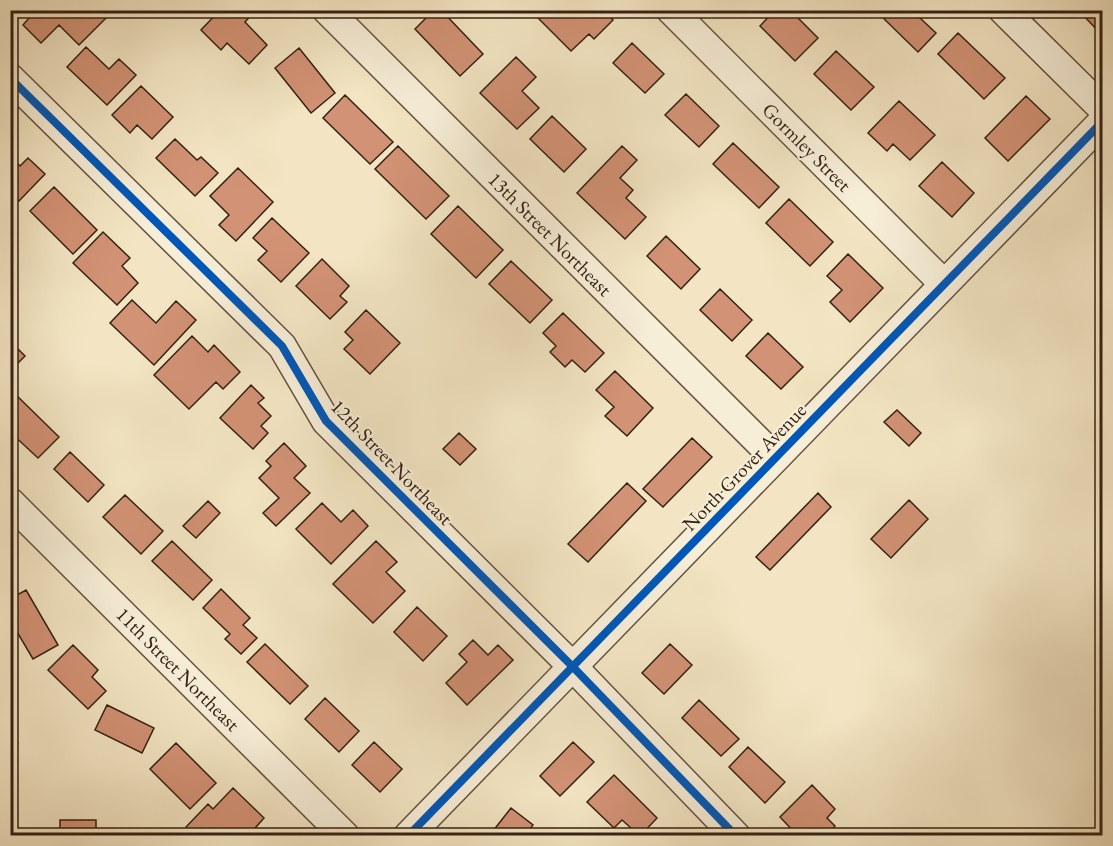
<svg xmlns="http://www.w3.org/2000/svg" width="1113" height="846" viewBox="0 0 1113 846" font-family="'EB Garamond',serif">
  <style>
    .building { fill: #d29275; stroke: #342112; stroke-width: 1.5 }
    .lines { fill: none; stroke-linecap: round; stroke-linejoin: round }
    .minor-casing { stroke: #64523e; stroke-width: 31 }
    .minor { stroke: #f7eed8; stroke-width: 28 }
    .cycleway-casing { stroke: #f7eed8; stroke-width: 11 }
    .cycleway { stroke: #0057b8; stroke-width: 8 }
    .labels { text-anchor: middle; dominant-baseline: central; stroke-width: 4.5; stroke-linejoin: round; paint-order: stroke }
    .street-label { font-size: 20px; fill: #342112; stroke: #f7eed8 }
  </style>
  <rect width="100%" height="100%" fill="#f3e5c3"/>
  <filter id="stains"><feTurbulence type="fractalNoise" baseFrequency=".00333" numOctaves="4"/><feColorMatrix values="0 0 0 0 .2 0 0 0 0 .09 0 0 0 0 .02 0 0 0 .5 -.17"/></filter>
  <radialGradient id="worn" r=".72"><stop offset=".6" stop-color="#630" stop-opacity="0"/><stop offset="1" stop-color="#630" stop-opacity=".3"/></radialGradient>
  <!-- building -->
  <path class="building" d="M 36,10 L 106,10 L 110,14 L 79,45 L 59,25 L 41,43 L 23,25 Z
    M 220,10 L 256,10 L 245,22 L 267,45 L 249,64 L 227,43 L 221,50 L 201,30 Z
    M 434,10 L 441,10 L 483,54 L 460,76 L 415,29 Z
    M 541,10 L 603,10 L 613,20 L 594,39 L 589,34 L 571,51 L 536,16 Z
    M 775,10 L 790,10 L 818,38 L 795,61 L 760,26 Z
    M 882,10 L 927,10 L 920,18 L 936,33 L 918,52 L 879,14 Z
    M 1085,10 L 1102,10 L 1102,35 L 1082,14 Z
    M 958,33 L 1005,78 L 984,99 L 938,54 Z
    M 632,43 L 664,74 L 645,93 L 613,63 Z
    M 86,47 L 109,69 L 119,59 L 136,75 L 107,105 L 67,67 Z
    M 299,48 L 335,93 L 311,113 L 275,68 Z
    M 836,51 L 874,87 L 851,110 L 814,74 Z
    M 516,57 L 536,77 L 522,91 L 539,108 L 517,129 L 480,93 Z
    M 141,86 L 173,117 L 152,139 L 137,125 L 130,133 L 112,115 Z
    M 686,94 L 719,126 L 699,147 L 665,115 Z
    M 345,95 L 393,142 L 370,164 L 323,118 Z
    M 1026,96 L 1050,119 L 1008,161 L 985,138 Z
    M 899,101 L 935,135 L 910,160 L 893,144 L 887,151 L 868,133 Z
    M 552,116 L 586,149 L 564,172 L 530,139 Z
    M 175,139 L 197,160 L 201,157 L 218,173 L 195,196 L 156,158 Z
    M 733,143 L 779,187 L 759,208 L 713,164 Z
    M 398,146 L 449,196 L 426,219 L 375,169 Z
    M 622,146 L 637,160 L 620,178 L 633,190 L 626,198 L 646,217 L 625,239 L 577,193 Z
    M 10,156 L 20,166 L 28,158 L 45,174 L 19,201 L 10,193 Z
    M 942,162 L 974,193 L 952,217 L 919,186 Z
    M 238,168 L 273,202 L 236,241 L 219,225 L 229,215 L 210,196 Z
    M 54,187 L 97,230 L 73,254 L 30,211 Z
    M 789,199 L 833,242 L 810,266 L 766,223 Z
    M 458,206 L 503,250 L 476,278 L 431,234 Z
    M 272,218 L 309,253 L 281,282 L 258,260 L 267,251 L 253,238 Z
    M 103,232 L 130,258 L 122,266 L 138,283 L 117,305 L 73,263 Z
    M 666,236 L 700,269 L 681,289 L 647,256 Z
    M 848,254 L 883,288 L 850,322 L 830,302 L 842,290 L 827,276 Z
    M 322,259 L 349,286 L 340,296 L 347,302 L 330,319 L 296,286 Z
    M 511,261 L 552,300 L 530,323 L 489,284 Z
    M 720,289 L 752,320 L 732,341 L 700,310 Z
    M 132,300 L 156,323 L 176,301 L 196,320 L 154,365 L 110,323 Z
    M 366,310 L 400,343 L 370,374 L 344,349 L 353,340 L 345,332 Z
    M 563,313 L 604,353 L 585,372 L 572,360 L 565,367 L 550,352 L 556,346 L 543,333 Z
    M 768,333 L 803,367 L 781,389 L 746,356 Z
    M 192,336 L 208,352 L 214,345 L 240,372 L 223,389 L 216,382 L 189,409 L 154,375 Z
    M 10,341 L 25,356 L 10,371 Z
    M 615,371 L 653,408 L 627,436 L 605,416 L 614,407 L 596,390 Z
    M 251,385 L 264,398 L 258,403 L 271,416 L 261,426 L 268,433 L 253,449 L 220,418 Z
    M 12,391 L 59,437 L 38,458 L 10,432 Z
    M 897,410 L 921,433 L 909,446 L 884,422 Z
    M 459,433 L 476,449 L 460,465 L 443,449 Z
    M 692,438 L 712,457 L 663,507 L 643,489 Z
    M 284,443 L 306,466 L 294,478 L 310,493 L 276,526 L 263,513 L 279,498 L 259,478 L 271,466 L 266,461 Z
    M 70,452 L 104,485 L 88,502 L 54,469 Z
    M 627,483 L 646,501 L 588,562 L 568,544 Z
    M 818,493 L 831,507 L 770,570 L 756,557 Z
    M 125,495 L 163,531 L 141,554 L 103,517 Z
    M 909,500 L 928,519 L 891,558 L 871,539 Z
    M 208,501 L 220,513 L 196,538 L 183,526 Z
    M 322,503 L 341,522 L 353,510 L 368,526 L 331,564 L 296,529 Z
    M 172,541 L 212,580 L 193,600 L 152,561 Z
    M 376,541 L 397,562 L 386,572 L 405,591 L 373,623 L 333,584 Z
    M 221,589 L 250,618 L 243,625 L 257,638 L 241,654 L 225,639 L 230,634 L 203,608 Z
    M 26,590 L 58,645 L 33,659 L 10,620 L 10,599 Z
    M 417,607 L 447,636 L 423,661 L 394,632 Z
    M 473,640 L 488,655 L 498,645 L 513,660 L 467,705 L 446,683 L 467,662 L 459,654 Z
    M 265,644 L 308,686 L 290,704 L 247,662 Z
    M 670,644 L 692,665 L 664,694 L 642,673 Z
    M 73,645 L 98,670 L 92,677 L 106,691 L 88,709 L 48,670 Z
    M 325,698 L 359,731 L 339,752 L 305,719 Z
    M 699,700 L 739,739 L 721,756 L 682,718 Z
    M 107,705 L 154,728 L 142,753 L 95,730 Z
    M 10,736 L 18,743 L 10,751 Z
    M 374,742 L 402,769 L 380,792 L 352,765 Z
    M 573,742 L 594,762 L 560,796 L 540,776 Z
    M 176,743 L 216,783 L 190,809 L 150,769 Z
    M 748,747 L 785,782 L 765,803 L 729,767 Z
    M 614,775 L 657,818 L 640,836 L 622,820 L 614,828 L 587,802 Z
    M 812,785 L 835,809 L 827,818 L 835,826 L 826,836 L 798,836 L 780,817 Z
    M 233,788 L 264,818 L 248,836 L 194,836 L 186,827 L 208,804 L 213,809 Z
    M 511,808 L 533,825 L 525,836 L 489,836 Z
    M 60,820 L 96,820 L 96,836 L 60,836 Z"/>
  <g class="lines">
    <!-- minor casing -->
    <g class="minor-casing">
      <path id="minor" d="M 327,10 L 775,458
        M 671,10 L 944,284
        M 1003,10 L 1102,108
        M 10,78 L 282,346 L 326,421 L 573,667 L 736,836
        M 10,502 L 345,836
        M 408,836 L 1102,122"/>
    </g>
    <!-- minor -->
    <use href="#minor" class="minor"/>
    <!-- cycleway casing -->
    <g class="cycleway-casing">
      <path id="cycleway" d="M 10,78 L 282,346 L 326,421 L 573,667 L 736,836
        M 408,836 L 1102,122"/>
    </g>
    <!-- cycleway -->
    <use href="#cycleway" class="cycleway"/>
  </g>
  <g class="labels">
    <!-- street labels -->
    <g class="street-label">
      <text transform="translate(807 147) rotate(45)">Gormley Street</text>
      <text transform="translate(550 234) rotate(45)">13th Street Northeast</text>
      <text transform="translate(392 462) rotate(46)">12th Street Northeast</text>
      <text transform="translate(744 467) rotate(-46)">North Grover Avenue</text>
      <text transform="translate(178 669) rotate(45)">11th Street Northeast</text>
    </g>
  </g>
  <!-- margin -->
  <rect width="1113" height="846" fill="none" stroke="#f3e5c3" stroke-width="36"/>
  <rect x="12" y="12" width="1089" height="822" fill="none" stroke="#342112" stroke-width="3"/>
  <rect x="18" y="18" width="1077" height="810" fill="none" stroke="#342112" stroke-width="1.5"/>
  <rect width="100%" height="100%" filter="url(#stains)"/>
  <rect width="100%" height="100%" fill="url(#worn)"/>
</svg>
